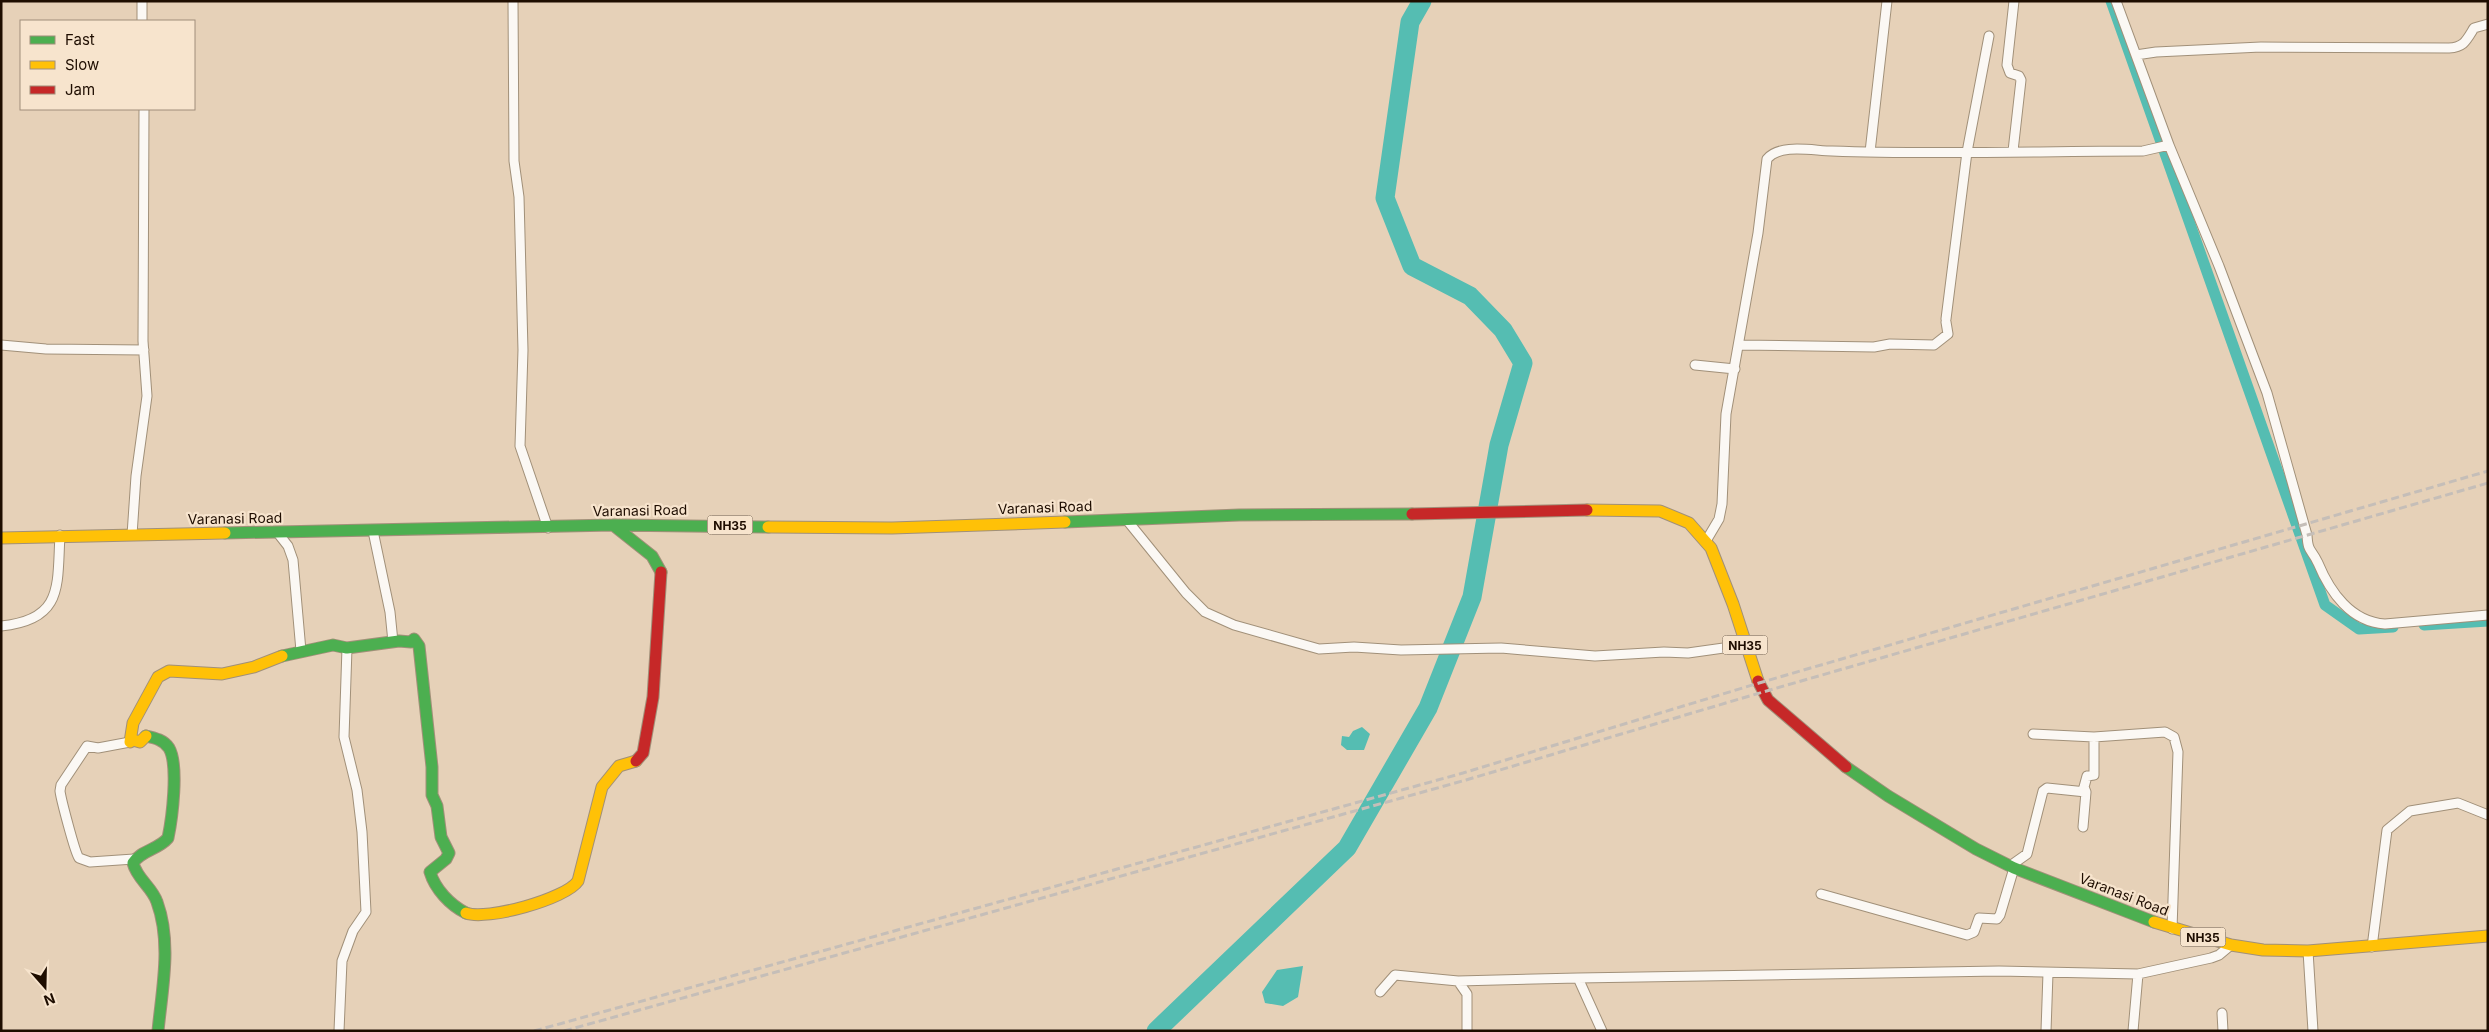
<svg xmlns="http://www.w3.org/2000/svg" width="2489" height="1032" viewBox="0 0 2489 1032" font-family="Inter,sans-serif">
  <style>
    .water { fill: #55bdb2 }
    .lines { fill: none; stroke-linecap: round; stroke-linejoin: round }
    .canal { stroke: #55bdb2; stroke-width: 11 }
    .river { stroke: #55bdb2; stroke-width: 19 }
    .street-casing { stroke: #a19079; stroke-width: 11 }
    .fast-casing { stroke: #a19079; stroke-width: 13 }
    .slow-casing { stroke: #a19079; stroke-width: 13 }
    .jam-casing { stroke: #a19079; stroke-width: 13 }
    .street { stroke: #fbf8f4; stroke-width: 9 }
    .fast { stroke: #4caf50; stroke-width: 11 }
    .slow { stroke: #ffc107; stroke-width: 11 }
    .jam { stroke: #c62828; stroke-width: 11 }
    .rail { stroke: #c5beb8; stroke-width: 3; stroke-dasharray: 8 4; stroke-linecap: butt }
    .labels { text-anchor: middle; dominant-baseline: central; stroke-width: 4.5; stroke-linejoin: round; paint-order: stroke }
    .shield { fill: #f7e4cd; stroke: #5f4e3e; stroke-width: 1 }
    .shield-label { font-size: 12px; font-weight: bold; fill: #1e0d00 }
    .street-label { font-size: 14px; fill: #1e0d00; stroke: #f7e4cd }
  </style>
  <rect width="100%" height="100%" fill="#e6d1b8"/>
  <!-- water -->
  <path class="water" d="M 1362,727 L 1370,734 L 1364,750 L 1347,750 L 1341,745 L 1342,736 L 1349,737 L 1353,731 Z
    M 1303,966 L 1298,997 L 1283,1006 L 1265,1003 L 1262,992 L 1277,970 Z"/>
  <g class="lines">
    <!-- canal -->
    <path class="canal" d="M 2111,1 L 2325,605 L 2359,629 L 2393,627
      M 2424,625 L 2488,621"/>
    <!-- river -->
    <path class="river" d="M 1156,1031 L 1347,848 L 1428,708 L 1472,597 L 1499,445 L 1523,363 L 1503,330 L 1470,296 L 1412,266 L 1385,198 L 1410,22 L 1422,1"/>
    <!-- street casing -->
    <g class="street-casing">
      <path id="street" d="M 142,1 L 142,21
        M 513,1 L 514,161 L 519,197 L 523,350 L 520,446 L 548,528
        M 2136,55 L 2156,52 L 2261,47 L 2449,48 C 2464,47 2466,41 2474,28 L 2488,24
        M 2169,145 L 2219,266 L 2267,393 L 2307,535 C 2308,553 2311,548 2318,563 C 2330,592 2351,622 2385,624 L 2488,615
        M 2013,151 L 2021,80 L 2019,76 L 2010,73 L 2007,65 L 2014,1
        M 1870,152 L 1887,1
        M 1946,319 L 1967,152 L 1989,36
        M 1,345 L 46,349 L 144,350
        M 1739,345 L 1874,347 L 1890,344 L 1934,345 L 1948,334 L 1946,322
        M 1695,365 L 1735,369
        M 1126,519 L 1186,593 L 1205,612 L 1234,625 L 1319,649 L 1354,647 L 1401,650 L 1501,648 L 1595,656 L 1664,652 L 1688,653 L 1745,645
        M 373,531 L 390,612 L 393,642
        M 277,532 L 288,546 L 293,560 L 301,651
        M 132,535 L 136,476 L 147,396 L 143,341 L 144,109
        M 1706,541 L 1719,519 L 1722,504 L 1726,414 L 1758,233 L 1767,159 C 1780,143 1814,151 1832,151 C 1936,155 2040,151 2143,151 L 2169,145 L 2116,1
        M 1,626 C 64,620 57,585 60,535
        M 2033,734 L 2094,737 L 2165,732 L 2174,737 L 2178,752 L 2172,929
        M 130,742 L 98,748 L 87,746 L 61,785 L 60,791 C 61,799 75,853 79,858 L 90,862 L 134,859
        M 2083,827 L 2086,792 L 2084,787 L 2087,776 L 2094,775 L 2094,737
        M 2010,866 L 2027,854 L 2043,791 L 2047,788 L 2086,792
        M 1821,894 L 1967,935 L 1974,932 L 1979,918 L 1997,919 L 2000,915 L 2014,868
        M 2372,947 L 2387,830 L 2410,811 L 2458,803 L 2488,815
        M 2308,951 L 2313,1031
        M 1380,992 L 1395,975 L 1458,981
        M 2222,1013 L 2223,1031
        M 339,1031 L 342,961 L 353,931 L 366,912 L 362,832 L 357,790 L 344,737 L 347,648
        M 1467,1031 L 1467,994 L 1458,981 L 1578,978
        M 1602,1031 L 1578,978 L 1999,971 L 2138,974 L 2211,958 L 2219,955 L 2231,945
        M 2046,1031 L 2048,973
        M 2133,1031 L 2138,974"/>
    </g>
    <!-- fast casing -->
    <g class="fast-casing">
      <path id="fast" d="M 1065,522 L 1239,515 L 1412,514
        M 613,525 L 652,556 L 661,572
        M 225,533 L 613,525 L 768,527
        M 282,656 L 333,645 L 347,648 L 399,641 L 411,642 L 414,639 L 419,646 L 432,767 L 432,795 L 437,806 L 441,837 L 449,853 L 446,859 L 430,872 C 435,889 450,905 466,913
        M 146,736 C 155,738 164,740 169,748 C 179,765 172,819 168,838 C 158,850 141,850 133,863 C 137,879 152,887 157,902 C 172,943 162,989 158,1031
        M 1846,767 L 1888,796 L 1976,849 L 2014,868 L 2154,922"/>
    </g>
    <!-- slow casing -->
    <g class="slow-casing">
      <path id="slow" d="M 1587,510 L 1660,511 L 1689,523 L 1711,548 L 1733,604 L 1758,681
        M 768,527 L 892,528 L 1065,522
        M 1,538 L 225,533
        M 146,736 L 140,742 L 133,740 L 130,742 L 133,723 L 158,677 L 169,671 L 222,674 L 254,667 L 282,656
        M 466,913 C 486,921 566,899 578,881 L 602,787 L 619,766 L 636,761
        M 2154,922 L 2231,945 L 2263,950 L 2308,951 L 2488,936"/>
    </g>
    <!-- jam casing -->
    <g class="jam-casing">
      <path id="jam" d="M 1412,514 L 1587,510
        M 1758,681 L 1768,700 L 1846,767
        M 636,761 L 643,753 L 653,697 L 661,572"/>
    </g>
    <!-- street -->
    <use href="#street" class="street"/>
    <!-- fast -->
    <use href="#fast" class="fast"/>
    <!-- slow -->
    <use href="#slow" class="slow"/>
    <!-- jam -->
    <use href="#jam" class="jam"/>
    <!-- rail -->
    <path class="rail" d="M 534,1031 L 1463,773 L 1759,683 L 2488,471
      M 564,1031 L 1466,780 L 1763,692 L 2488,483"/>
  </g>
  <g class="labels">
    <!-- shield labels -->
    <g class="shield">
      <rect x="707.5" y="515.5" width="45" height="19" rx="4"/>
      <rect x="1722.5" y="635.5" width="45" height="19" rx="4"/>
      <rect x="2180.5" y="927.5" width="45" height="19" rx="4"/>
    </g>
    <g class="shield-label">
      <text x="730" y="525">NH35</text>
      <text x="1745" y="645">NH35</text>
      <text x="2203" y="937">NH35</text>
    </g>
    <!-- street labels -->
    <g class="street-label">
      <text transform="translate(1045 507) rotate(-2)">Varanasi Road</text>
      <text transform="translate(640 510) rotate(-1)">Varanasi Road</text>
      <text transform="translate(235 518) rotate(-1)">Varanasi Road</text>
      <text transform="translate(2124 894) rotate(21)">Varanasi Road</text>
    </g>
  </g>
  <!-- border -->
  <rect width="2489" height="1032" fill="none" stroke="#1e0d00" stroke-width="5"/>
  <!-- legend -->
  <rect x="20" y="20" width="175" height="90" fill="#f7e4cd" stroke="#a08e7b"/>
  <rect x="30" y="36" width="25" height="8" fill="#4caf50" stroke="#a08e7b"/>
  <text x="65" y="45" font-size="15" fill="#1e0d00">Fast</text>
  <rect x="30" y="61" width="25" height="8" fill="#ffc107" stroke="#a08e7b"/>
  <text x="65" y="70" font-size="15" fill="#1e0d00">Slow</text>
  <rect x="30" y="86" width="25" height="8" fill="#c62828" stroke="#a08e7b"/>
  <text x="65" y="95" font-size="15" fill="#1e0d00">Jam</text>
  <!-- north arrow -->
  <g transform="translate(45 987) rotate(160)" stroke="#f7e4cd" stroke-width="4" paint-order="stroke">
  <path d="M0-4L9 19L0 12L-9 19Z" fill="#1e0d00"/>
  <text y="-8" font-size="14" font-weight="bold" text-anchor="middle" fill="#1e0d00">N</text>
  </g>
</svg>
